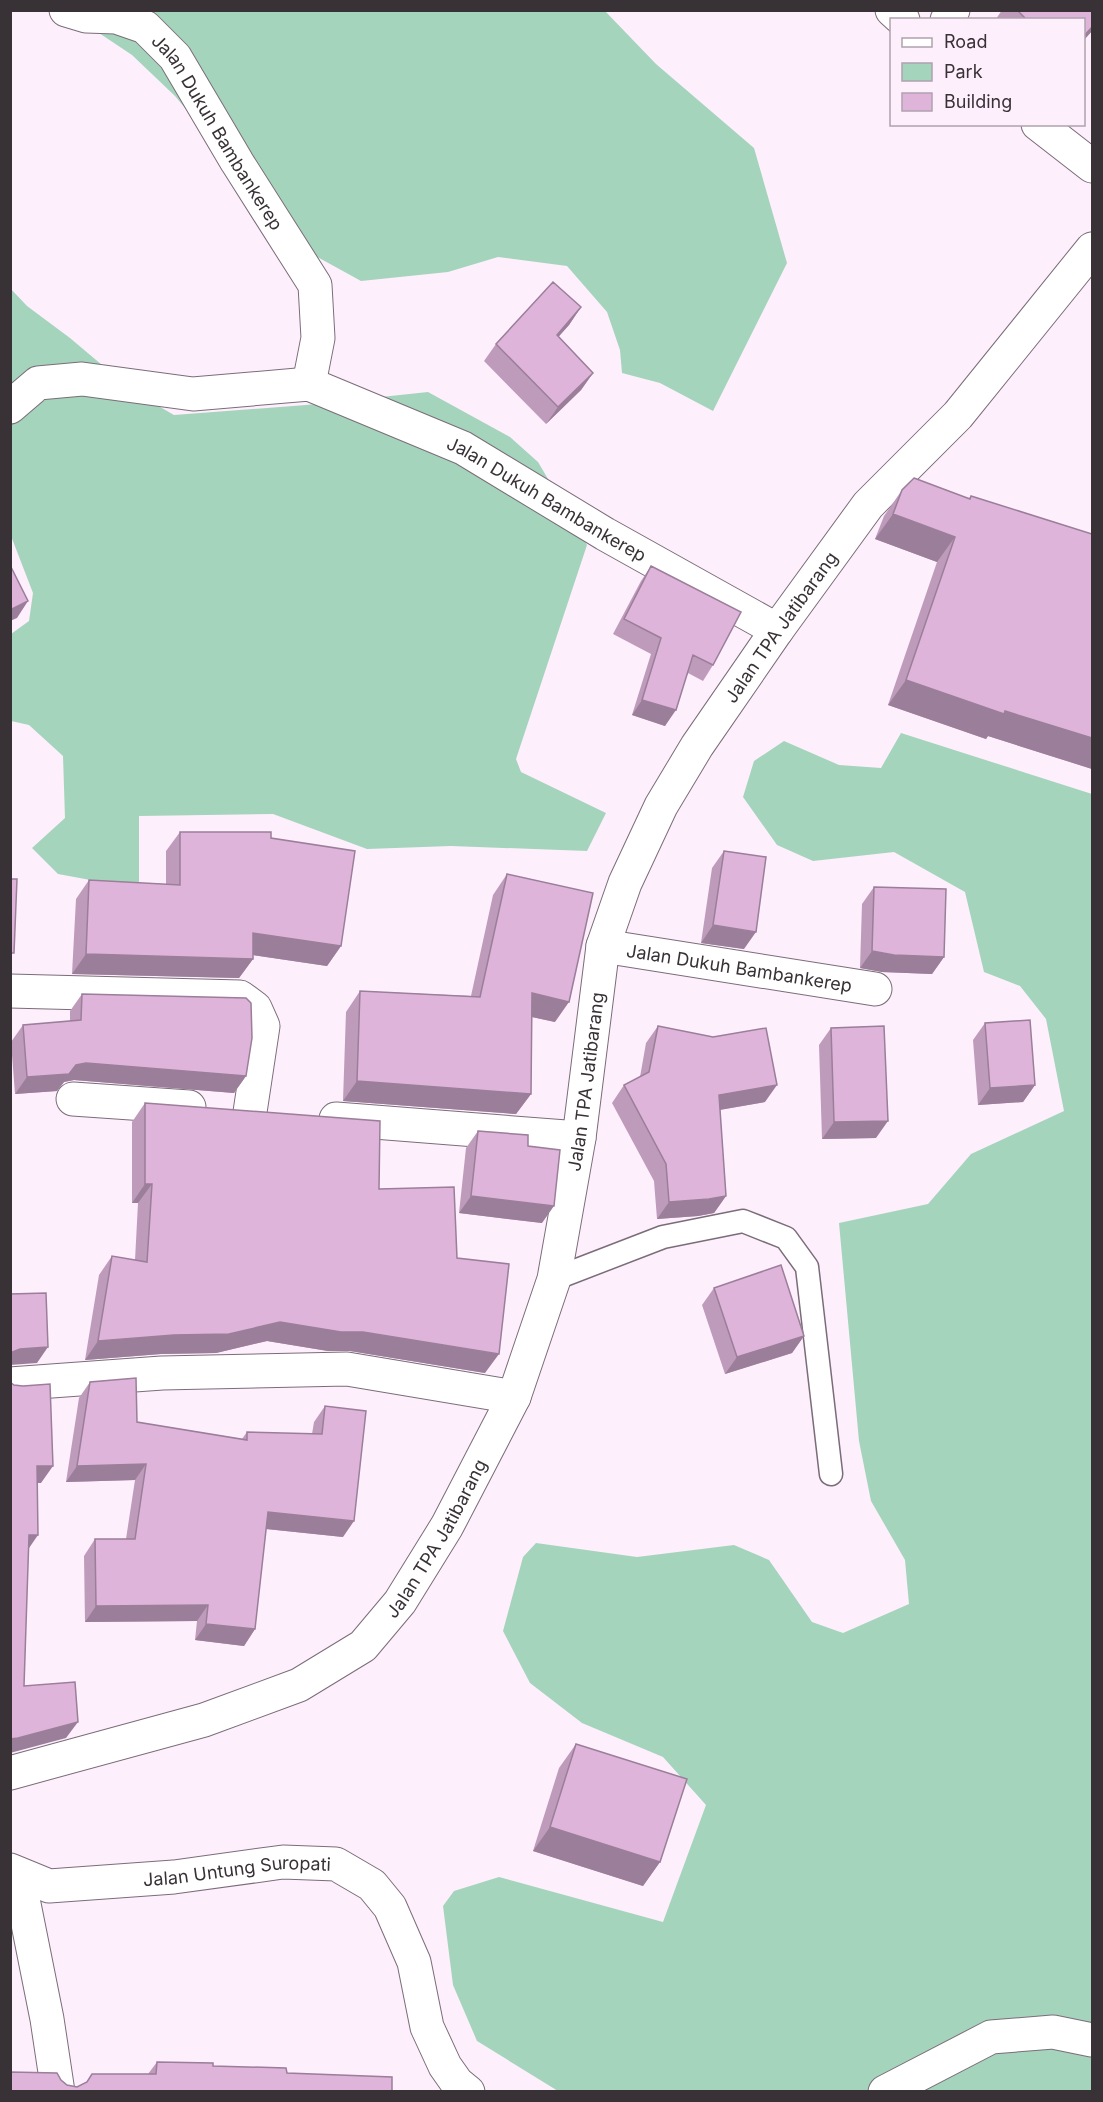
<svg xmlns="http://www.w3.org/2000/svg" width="1103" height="2102" viewBox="0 0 1103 2102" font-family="Inter,sans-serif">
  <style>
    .green { fill: #a5d4bc }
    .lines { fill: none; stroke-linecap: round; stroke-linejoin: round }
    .lane-casing { stroke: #7a6d79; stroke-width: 25 }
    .street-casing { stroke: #7a6d79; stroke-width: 35 }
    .secondary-casing { stroke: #7a6d79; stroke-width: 35 }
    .lane { stroke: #fff; stroke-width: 22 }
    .street { stroke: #fff; stroke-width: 33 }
    .secondary { stroke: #fff; stroke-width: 33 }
    .wall { fill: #bf9bbb }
    .shaded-wall { fill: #9b7e99 }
    .building { fill: #deb4da; stroke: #9b7e99; stroke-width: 1.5 }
    .labels { text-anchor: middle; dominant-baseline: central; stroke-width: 4.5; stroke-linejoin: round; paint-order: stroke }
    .street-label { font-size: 18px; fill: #383237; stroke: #feeffc }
  </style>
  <rect width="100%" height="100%" fill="#feeffc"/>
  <!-- green -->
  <path class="green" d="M 90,11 L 605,11 L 656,64 L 754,148 L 787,263 L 713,411 L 660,383 L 622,373 L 620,350 L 607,312 L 567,266 L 498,257 L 448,272 L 361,281 L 301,248 L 175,96 L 132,55 L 93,29 Z
    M 10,288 L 27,306 L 70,338 L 134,392 L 174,415 L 306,405 L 428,392 L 510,437 L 538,462 L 587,545 L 516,759 L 521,772 L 606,813 L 587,851 L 451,846 L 367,849 L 273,814 L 139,816 L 139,889 L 58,874 L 32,848 L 65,818 L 63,756 L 29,725 L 11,721 L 11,634 L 29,621 L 33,593 L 11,536 Z
    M 901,733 L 1092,794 L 1092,2091 L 558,2091 L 477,2041 L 453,1985 L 443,1906 L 454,1891 L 499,1877 L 663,1922 L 706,1805 L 663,1757 L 582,1723 L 530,1683 L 503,1631 L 523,1557 L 536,1543 L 637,1557 L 734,1545 L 769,1560 L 812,1622 L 843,1633 L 909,1604 L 905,1560 L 871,1501 L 859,1441 L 839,1223 L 928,1204 L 971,1154 L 1064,1111 L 1046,1019 L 1020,986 L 984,972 L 965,892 L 894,852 L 813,861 L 777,845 L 743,797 L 754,761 L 784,741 L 839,765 L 881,768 Z"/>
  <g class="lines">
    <!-- lane casing -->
    <g class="lane-casing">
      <path id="lane" d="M 554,1279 L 663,1237 L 743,1221 L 786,1238 L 807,1267 L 831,1474"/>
    </g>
    <!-- street casing -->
    <g class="street-casing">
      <g id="street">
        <path id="s1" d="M 66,10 L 86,16 L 116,17 L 145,27 L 175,57 L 237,162 L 315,285 L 318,338 L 309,384"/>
        <path d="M 892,10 L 903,20"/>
        <path d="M 947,20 L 953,10"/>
        <path d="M 1038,124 L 1092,166"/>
        <path id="s2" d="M 10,407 L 38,383 L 82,379 L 193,394 L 309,384 L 463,448 L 605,534 L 777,630"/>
        <path id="s3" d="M 603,946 L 875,989"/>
        <path d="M 10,991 L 240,997 L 255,1008 L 263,1026 L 250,1112"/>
        <path d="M 73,1099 L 189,1107"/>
        <path d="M 336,1119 L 579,1138"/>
        <path d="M 10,1384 L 162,1373 L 347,1369 L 514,1397"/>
        <path id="s4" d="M 10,1773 L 204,1720 L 299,1685 L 363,1646 L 400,1602 L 447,1526 L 514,1397 L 554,1279 L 579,1138 L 603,946 L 625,883 L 661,806 L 697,746 L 777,630 L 868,505 L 958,415 L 1092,249"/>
        <path d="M 18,1874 L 47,2019 L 58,2092"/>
      </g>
    </g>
    <!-- secondary casing -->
    <g class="secondary-casing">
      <g id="secondary">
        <path id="s5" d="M 10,1870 L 49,1886 L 174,1877 L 283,1862 L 336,1864 L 372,1885 L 390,1907 L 414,1962 L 427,2027 L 445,2066 L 457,2083 L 468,2092"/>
        <path d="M 885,2092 L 991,2037 L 1053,2032 L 1092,2040"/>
      </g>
    </g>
    <!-- lane -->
    <use href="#lane" class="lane"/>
    <!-- street -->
    <use href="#street" class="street"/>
    <!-- secondary -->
    <use href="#secondary" class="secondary"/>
  </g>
  <!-- wall -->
  <path class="wall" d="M 1002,10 L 1092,10 L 1092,31 L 1083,41 L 1083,20 L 996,19 Z
    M 581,307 L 569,325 L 558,337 L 593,373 L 581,390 L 546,424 L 484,361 L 496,344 Z
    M 902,490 L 969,498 L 971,496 L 1092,534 L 1092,769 L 988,736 L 986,739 L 888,705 L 937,562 L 875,539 L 884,516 Z
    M 651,566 L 713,665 L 703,681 L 688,673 L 665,726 L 632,715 L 651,654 L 613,634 L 641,581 Z
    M 180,832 L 271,838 L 341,946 L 327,966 L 253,955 L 253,959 L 239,978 L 72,974 L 76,899 L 89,880 L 166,884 L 166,851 Z
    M 724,851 L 744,949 L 701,943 L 712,868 Z
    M 507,874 L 555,1022 L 532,1017 L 531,1094 L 516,1114 L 343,1101 L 346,1012 L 360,991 L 471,996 L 493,895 Z
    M 874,887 L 944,957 L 932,974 L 882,972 L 860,968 L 862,904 Z
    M 82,994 L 246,1076 L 234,1093 L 74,1080 L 64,1082 L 57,1091 L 15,1094 L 11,1042 L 23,1025 L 70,1021 L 70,1011 Z
    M 985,1023 L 1035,1085 L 1023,1102 L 978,1105 L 973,1040 Z
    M 658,1026 L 765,1102 L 720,1110 L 726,1196 L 714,1213 L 698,1216 L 657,1219 L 654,1181 L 612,1103 L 624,1085 L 640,1077 L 646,1043 Z
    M 831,1028 L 876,1138 L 822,1139 L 819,1045 Z
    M 145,1103 L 379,1189 L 457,1258 L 485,1373 L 350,1351 L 328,1351 L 267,1341 L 216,1353 L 161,1354 L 85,1360 L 99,1275 L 112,1256 L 135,1260 L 138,1203 L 132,1203 L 132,1122 Z
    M 478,1131 L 528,1146 L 542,1223 L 459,1213 L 466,1148 Z
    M 714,1288 L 804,1336 L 792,1353 L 725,1374 L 702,1305 Z
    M 90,1382 L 137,1422 L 242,1439 L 247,1432 L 312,1434 L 314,1422 L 325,1406 L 343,1537 L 266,1529 L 255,1629 L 244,1646 L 195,1640 L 197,1621 L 85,1622 L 84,1556 L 95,1539 L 126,1539 L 135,1480 L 66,1482 L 79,1398 Z
    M 576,1744 L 660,1862 L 643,1886 L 533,1851 L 559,1768 Z
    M 157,2062 L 213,2066 L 287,2073 L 10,2091 L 61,2080 L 67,2085 L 77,2087 L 148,2074 Z"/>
  <!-- shaded-wall -->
  <path class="shaded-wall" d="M 1092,27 L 1092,31 L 1083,41 L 1083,37 Z
    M 581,307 L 569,325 L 545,352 L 557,335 Z
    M 593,373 L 581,390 L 546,424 L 558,407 Z
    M 893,514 L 955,537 L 937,562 L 875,539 Z
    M 28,601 L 17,618 L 10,621 L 10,610 Z
    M 906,680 L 1092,738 L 1092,769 L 988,736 L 986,739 L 888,705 Z
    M 642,700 L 676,710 L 665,726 L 632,715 Z
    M 713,925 L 756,932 L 744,949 L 701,943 Z
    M 253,933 L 341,946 L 327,966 L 239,953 Z
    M 872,951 L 944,957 L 932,974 L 882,972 L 860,968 Z
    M 86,954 L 253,959 L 239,978 L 72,974 Z
    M 532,993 L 569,1002 L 555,1022 L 518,1014 Z
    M 86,1063 L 246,1076 L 234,1093 L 74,1080 L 64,1082 L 57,1091 L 15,1094 L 27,1077 Z
    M 357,1081 L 531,1094 L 516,1114 L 343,1101 Z
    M 777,1085 L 765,1102 L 707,1112 L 719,1095 Z
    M 1035,1085 L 1023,1102 L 978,1105 L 990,1088 Z
    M 888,1121 L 876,1138 L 822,1139 L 834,1122 Z
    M 145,1184 L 152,1184 L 138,1203 L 132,1203 Z
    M 471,1196 L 554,1206 L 542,1223 L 459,1213 Z
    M 726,1196 L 714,1213 L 698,1216 L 657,1219 L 669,1202 Z
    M 280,1322 L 363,1332 L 499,1354 L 485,1373 L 350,1351 L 328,1351 L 267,1341 L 216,1353 L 161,1354 L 85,1360 L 98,1341 L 174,1335 Z
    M 804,1336 L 792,1353 L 725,1374 L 737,1357 Z
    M 48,1347 L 37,1363 L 10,1365 L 10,1353 L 12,1352 L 20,1349 Z
    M 146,1464 L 135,1480 L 66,1482 L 77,1466 Z
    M 37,1466 L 53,1466 L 41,1483 L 25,1483 Z
    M 268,1512 L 354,1521 L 343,1537 L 257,1528 Z
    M 29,1535 L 38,1535 L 27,1551 Z
    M 208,1605 L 197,1621 L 85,1622 L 96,1606 Z
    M 206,1624 L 255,1629 L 244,1646 L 195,1640 Z
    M 78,1722 L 66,1738 L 10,1753 L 10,1739 Z
    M 550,1827 L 660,1862 L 643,1886 L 533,1851 Z"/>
  <!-- building -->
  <path class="building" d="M 1017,10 L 1092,10 L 1092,27 L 1083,37 L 1083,20 L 1027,20 Z
    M 553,282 L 581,307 L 557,335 L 593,373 L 558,407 L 496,344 Z
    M 914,478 L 970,499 L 971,496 L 1092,534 L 1092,738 L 1005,711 L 1004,714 L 906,680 L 955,537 L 893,514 L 902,490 Z
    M 10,565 L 28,601 L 10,610 Z
    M 651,566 L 741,612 L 713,665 L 693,655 L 676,710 L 642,700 L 661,638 L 624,619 Z
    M 180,832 L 271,832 L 271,838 L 355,851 L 341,946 L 253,933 L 253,959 L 86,954 L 89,880 L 180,885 Z
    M 724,851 L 766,857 L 756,932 L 713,925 Z
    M 507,874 L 593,893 L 569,1002 L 532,993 L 531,1094 L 357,1081 L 360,991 L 480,997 Z
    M 10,879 L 17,879 L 14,953 L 10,953 Z
    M 874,887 L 946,889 L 944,957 L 894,955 L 872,951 Z
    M 82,994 L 246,998 L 251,1003 L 252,1038 L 246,1076 L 86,1063 L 76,1065 L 69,1074 L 27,1077 L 23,1025 L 81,1020 Z
    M 1030,1020 L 1035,1085 L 990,1088 L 985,1023 Z
    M 658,1026 L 713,1037 L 766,1028 L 777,1085 L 719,1095 L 726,1196 L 709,1199 L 669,1202 L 666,1164 L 624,1085 L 649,1072 Z
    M 884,1026 L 888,1121 L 834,1122 L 831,1028 Z
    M 145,1103 L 380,1121 L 379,1189 L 454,1187 L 457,1258 L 509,1264 L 499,1354 L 363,1332 L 341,1332 L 280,1322 L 229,1334 L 174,1335 L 98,1341 L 112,1256 L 147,1262 L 152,1184 L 145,1184 Z
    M 478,1131 L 528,1135 L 528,1146 L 560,1150 L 554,1206 L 471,1196 Z
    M 781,1265 L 804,1336 L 737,1357 L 714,1288 Z
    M 46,1293 L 48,1347 L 20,1349 L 10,1353 L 10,1294 Z
    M 136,1378 L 137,1422 L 247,1440 L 247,1432 L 322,1434 L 325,1406 L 366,1411 L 354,1521 L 268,1512 L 255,1629 L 206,1624 L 208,1605 L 96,1606 L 95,1539 L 135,1539 L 146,1464 L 77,1466 L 90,1382 Z
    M 10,1382 L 14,1385 L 23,1386 L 50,1384 L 53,1466 L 37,1466 L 38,1535 L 29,1535 L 24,1686 L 75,1682 L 78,1722 L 18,1738 L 10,1739 Z
    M 576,1744 L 687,1779 L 660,1862 L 550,1827 Z
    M 157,2062 L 213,2063 L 213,2066 L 286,2068 L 287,2073 L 392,2077 L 392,2091 L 10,2091 L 10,2072 L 57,2073 L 61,2080 L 67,2085 L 77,2087 L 87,2082 L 92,2074 L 156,2074 Z"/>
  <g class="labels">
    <!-- street labels -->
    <g class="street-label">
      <text stroke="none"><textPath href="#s1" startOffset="210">Jalan Dukuh Bambankerep</textPath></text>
      <text stroke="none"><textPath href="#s2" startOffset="574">Jalan Dukuh Bambankerep</textPath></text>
      <text stroke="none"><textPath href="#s4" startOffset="1498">Jalan TPA Jatibarang</textPath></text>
      <text stroke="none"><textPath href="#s3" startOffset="138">Jalan Dukuh Bambankerep</textPath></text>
      <text stroke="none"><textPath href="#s4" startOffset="994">Jalan TPA Jatibarang</textPath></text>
      <text stroke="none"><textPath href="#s4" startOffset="508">Jalan TPA Jatibarang</textPath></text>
      <text stroke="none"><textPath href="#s5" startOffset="231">Jalan Untung Suropati</textPath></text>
    </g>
  </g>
  <!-- border -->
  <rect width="1103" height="2102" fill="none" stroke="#383237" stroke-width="24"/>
  <!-- legend -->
  <rect x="890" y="18" width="195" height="108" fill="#feeffc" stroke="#afa3ad" stroke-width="1.5"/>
  <rect x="902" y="38" width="30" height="9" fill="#ffffff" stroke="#afa3ad" stroke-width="1.5"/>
  <text x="944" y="48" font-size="18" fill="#383237">Road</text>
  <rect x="902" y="63" width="30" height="18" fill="#a5d4bc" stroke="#afa3ad" stroke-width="1.5"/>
  <text x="944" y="78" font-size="18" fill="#383237">Park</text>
  <rect x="902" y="93" width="30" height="18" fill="#deb4da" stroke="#afa3ad" stroke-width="1.5"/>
  <text x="944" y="108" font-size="18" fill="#383237">Building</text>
</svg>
